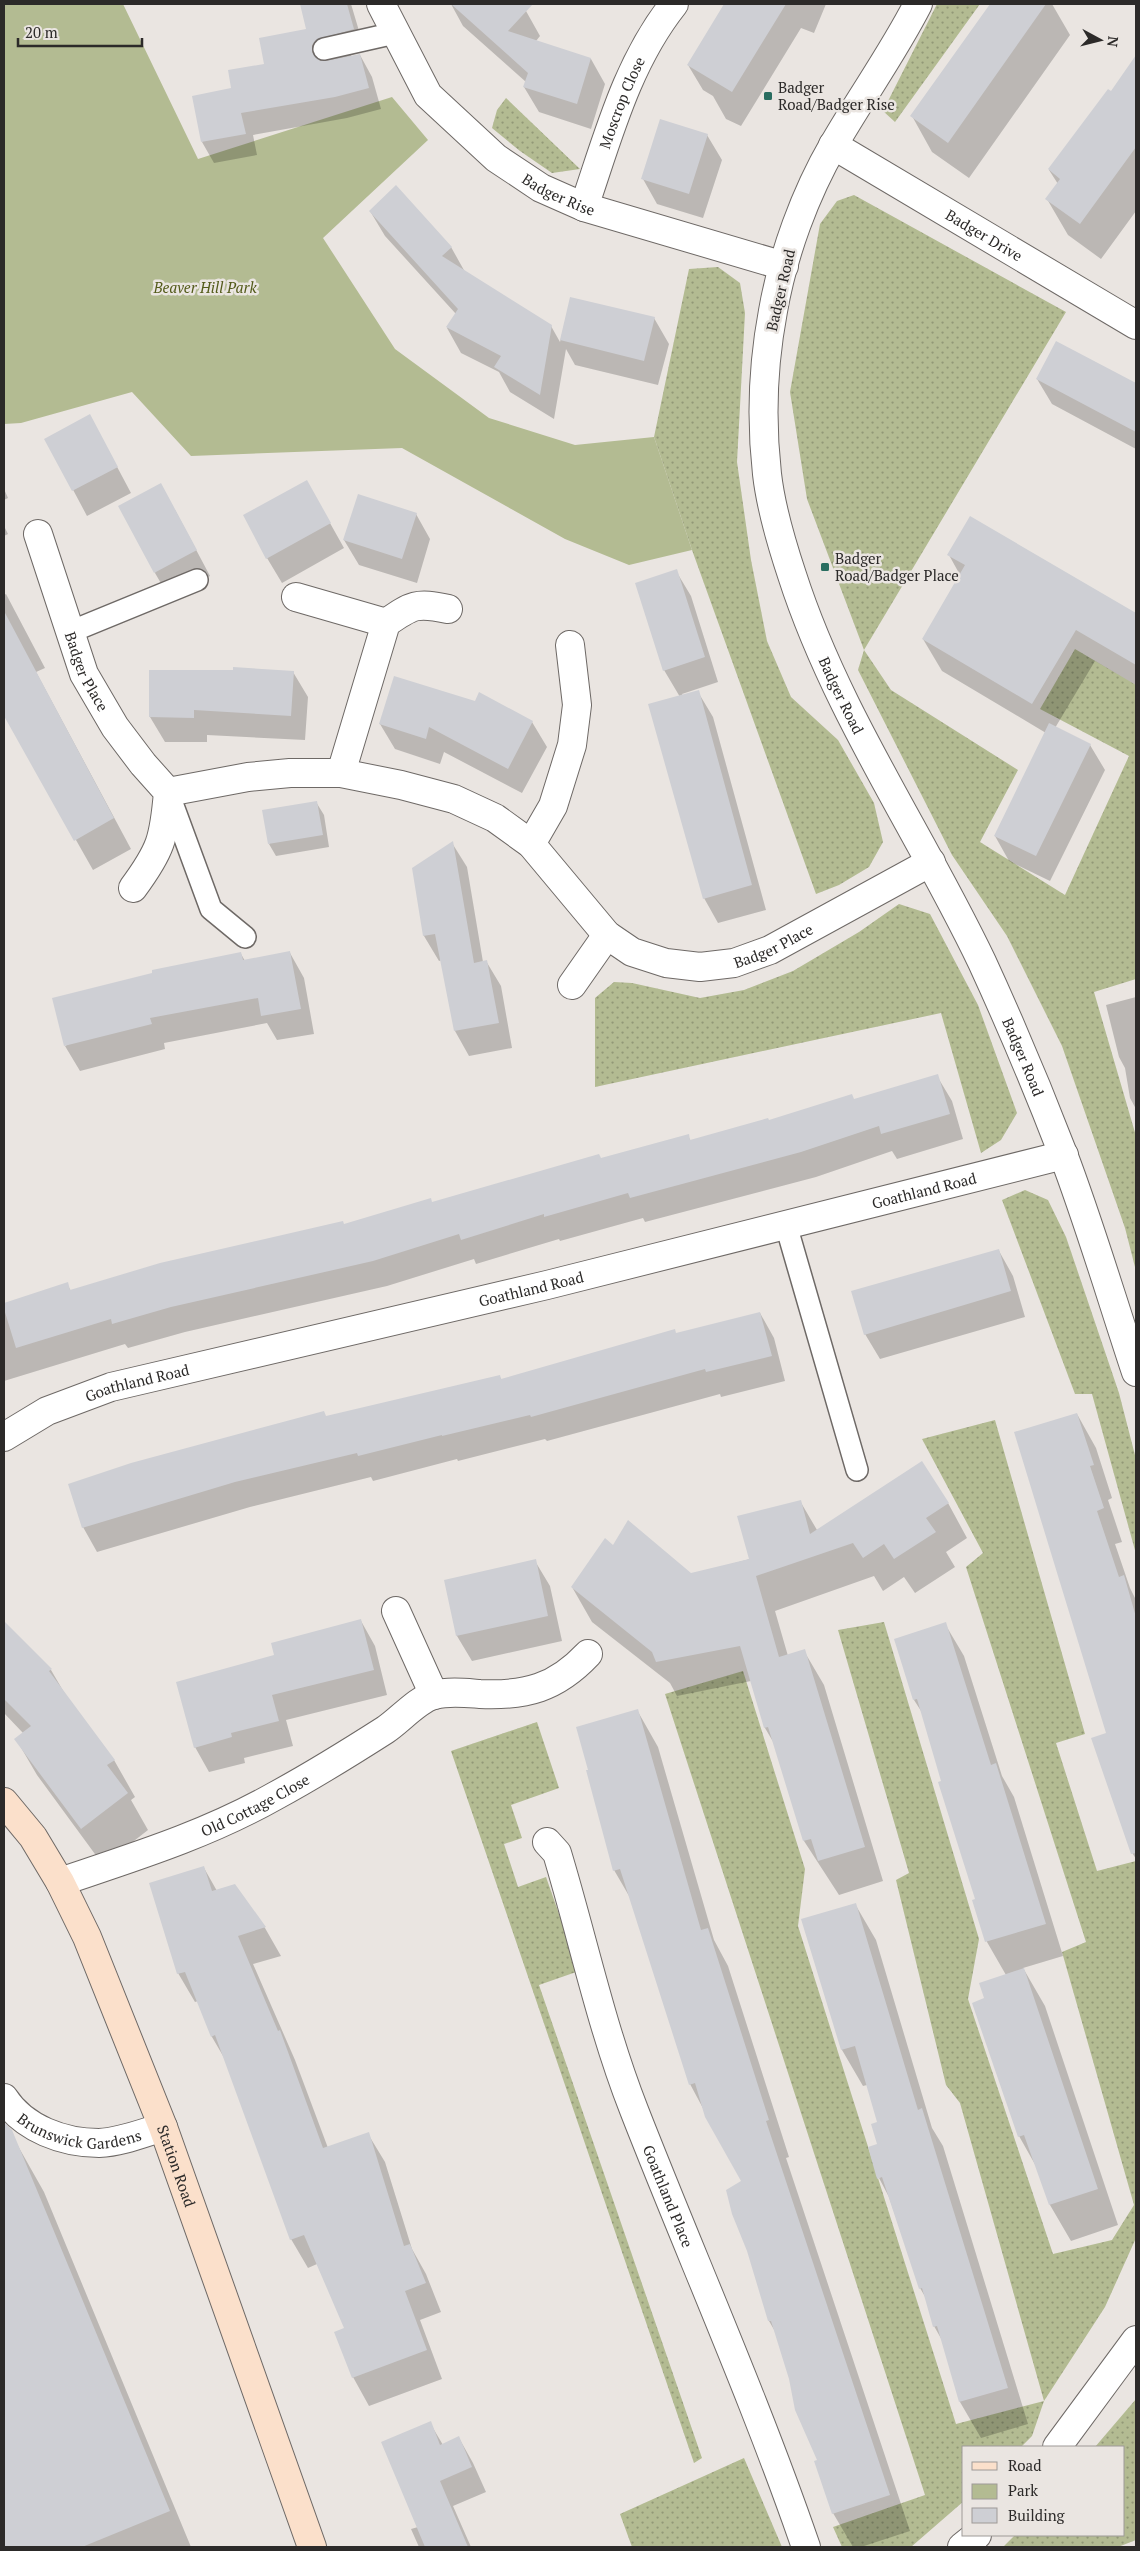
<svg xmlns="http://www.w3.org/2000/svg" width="1140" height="2551" viewBox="0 0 1140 2551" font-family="'PT Serif',serif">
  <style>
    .grass { fill: url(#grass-dots) }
    .park { fill: #b3bb92 }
    .shadow { fill: #0003 }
    .building { fill: #cecfd4 }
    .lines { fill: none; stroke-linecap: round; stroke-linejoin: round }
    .lane-casing { stroke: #6e6966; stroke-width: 24 }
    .street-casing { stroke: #6e6966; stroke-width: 30 }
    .secondary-casing { stroke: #6e6966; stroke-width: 30 }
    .lane { stroke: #fff; stroke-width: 21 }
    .street { stroke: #fff; stroke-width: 28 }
    .secondary { stroke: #fbe0cb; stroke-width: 28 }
    .poi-dot { fill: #296d60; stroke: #eae5e1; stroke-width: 2 }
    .labels { text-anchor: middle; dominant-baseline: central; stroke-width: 5; stroke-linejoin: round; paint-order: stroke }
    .poi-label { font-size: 15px; fill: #2c2a29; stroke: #eae5e1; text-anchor: start }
    .street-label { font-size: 15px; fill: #2c2a29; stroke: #eae5e1 }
    .park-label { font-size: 15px; font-style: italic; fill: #535b1a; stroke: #eae5e1 }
  </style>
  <defs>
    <pattern id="grass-dots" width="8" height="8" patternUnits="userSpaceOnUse" patternTransform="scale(1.25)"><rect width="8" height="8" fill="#b3bb92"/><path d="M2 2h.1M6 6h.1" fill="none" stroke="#929877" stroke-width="1.8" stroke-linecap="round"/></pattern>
  </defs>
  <rect width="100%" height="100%" fill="#eae5e1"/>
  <!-- grass -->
  <path class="grass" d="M 937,4 L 980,4 L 895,122 L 883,111 Z
    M 506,98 L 580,169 L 552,173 L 520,151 L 492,128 L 497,110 Z
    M 854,195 L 1066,312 L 864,650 L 891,690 L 1018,770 L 980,842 L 1065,895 L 1129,756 L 1040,709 L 1075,649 L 1136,685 L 1136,979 L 1094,992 L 1136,1136 L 1136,1271 L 1125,1228 L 1062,1046 L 1007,936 L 952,855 L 858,670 L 864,650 L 807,499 L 790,392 L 820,224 L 837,201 Z
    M 718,267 L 740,283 L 745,313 L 737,462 L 751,560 L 767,641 L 791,697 L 838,740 L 874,803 L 883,842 L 869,867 L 839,885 L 816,894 L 692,550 L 654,437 L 689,269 Z
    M 899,904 L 930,914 L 978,1005 L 1017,1113 L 1001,1140 L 981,1153 L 941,1013 L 595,1087 L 595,998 L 614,982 L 632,983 L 700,998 L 744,990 L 793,971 L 859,932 Z
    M 1025,1190 L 1048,1200 L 1066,1237 L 1119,1393 L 1136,1459 L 1136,1554 L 1092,1394 L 1075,1394 L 1002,1200 Z
    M 995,1420 L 1085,1734 L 1056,1743 L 1097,1871 L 1136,1861 L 1136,2238 L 1105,2307 L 1044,2401 L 1032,2436 L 1021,2447 L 964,2447 L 964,2501 L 911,2547 L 842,2547 L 833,2527 L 925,2495 L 665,1694 L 743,1671 L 805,1869 L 798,1926 L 956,2424 L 1044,2401 L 960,2103 L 946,2085 L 896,1880 L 909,1873 L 838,1630 L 884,1622 L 979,1939 L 968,1999 L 1053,2254 L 1112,2240 L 1134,2205 L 1062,1952 L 1086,1942 L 966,1567 L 983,1553 L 922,1439 Z
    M 537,1722 L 559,1788 L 511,1805 L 522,1838 L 504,1844 L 518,1887 L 546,1877 L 579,1971 L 539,1985 L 702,2458 L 694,2463 L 451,1751 Z
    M 1136,2399 L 1136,2540 L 1118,2547 L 1003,2547 L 1015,2535 L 1124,2535 L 1124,2447 L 1095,2447 Z
    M 744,2458 L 782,2547 L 632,2547 L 620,2514 Z"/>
  <!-- park -->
  <path class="park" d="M 4,4 L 123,4 L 198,159 L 392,97 L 428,140 L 323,238 L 395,349 L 489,418 L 575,445 L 654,437 L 692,550 L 629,565 L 565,539 L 402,448 L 191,456 L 132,392 L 21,423 L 4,424 Z"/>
  <!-- shadow -->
  <path class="shadow" d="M 302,4 L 351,4 L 365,51 L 351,55 L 352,57 L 360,55 L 372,77 L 381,109 L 347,118 L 253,135 L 257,155 L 214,163 L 202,142 L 233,89 L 308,30 Z
    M 451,4 L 518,4 L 526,11 L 540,36 L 536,41 L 591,59 L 605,84 L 591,129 L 539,112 L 524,87 L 526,82 L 463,26 Z
    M 747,4 L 826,4 L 814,33 L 801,28 L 741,126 L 726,119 L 713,96 L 703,90 L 688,65 L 737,28 Z
    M 991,4 L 1052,4 L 1070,35 L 969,178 L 932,152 L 912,116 Z
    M 1136,57 L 1136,211 L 1101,259 L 1068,235 L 1047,199 L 1058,184 L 1049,170 L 1111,93 Z
    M 707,135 L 722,160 L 703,218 L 657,204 L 643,179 Z
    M 370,211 L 451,247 L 465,272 L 551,326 L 560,342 L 571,298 L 654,318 L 669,344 L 658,385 L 575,365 L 566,349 L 554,419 L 510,392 L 499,372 L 461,353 L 447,328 L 456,314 L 385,236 Z
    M 1057,343 L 1136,385 L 1136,449 L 1052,404 L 1037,379 Z
    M 90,416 L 131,493 L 87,516 L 46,439 Z
    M 307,482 L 344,548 L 282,583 L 267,558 Z
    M 4,489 L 8,498 L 4,500 Z
    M 175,510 L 210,576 L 169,597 L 155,573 Z
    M 416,514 L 430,539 L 417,583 L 359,565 L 344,540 Z
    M 971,518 L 1136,614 L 1136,685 L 1095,661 L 1055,728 L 1090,745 L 1105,770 L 1050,881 L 1009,861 L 995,836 L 1046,733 L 942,671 L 923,639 L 960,575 L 949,555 Z
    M 4,526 L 8,534 L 4,536 Z
    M 676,571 L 691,596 L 718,682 L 682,694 L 683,696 L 698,692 L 713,717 L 766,910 L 718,923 L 704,898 L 680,697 L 664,670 Z
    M 6,594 L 45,668 L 36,672 L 131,849 L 93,870 L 4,713 L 4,595 Z
    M 151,671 L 293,672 L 308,697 L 305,740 L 207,735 L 207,742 L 165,742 L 150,717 Z
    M 532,722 L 547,747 L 522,793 L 444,752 L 440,764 L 395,749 L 380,724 Z
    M 316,802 L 324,815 L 329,847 L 276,856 L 269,844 Z
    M 452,843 L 467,867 L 483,962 L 486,961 L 501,986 L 512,1048 L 469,1056 L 455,1031 L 442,960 L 439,961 L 424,936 L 413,869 Z
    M 290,953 L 304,978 L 314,1034 L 277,1040 L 267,1023 L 164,1043 L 165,1049 L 80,1071 L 65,1046 L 241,954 L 245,961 Z
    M 1136,997 L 1136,1109 L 1130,1098 L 1125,1068 L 1119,1057 L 1106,1005 Z
    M 937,1076 L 952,1101 L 963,1139 L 897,1159 L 892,1151 L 816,1177 L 645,1222 L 643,1218 L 560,1241 L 559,1239 L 476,1264 L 474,1259 L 387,1286 L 185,1332 L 128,1348 L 125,1344 L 4,1381 L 4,1304 L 67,1284 L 71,1291 L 432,1204 L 688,1136 L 691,1141 L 854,1100 Z
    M 999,1251 L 1013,1276 L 1025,1317 L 880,1359 L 865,1334 Z
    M 760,1313 L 774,1338 L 785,1381 L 721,1397 L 720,1394 L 547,1441 L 545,1439 L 458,1461 L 457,1459 L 373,1481 L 371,1477 L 250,1507 L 97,1552 L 83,1527 L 327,1417 L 499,1376 L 502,1380 Z
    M 1077,1414 L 1096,1448 L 1112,1498 L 1108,1500 L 1122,1542 L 1115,1544 L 1130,1588 L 1136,1600 L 1136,1859 L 1131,1851 L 1108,1733 Z
    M 800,1501 L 817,1530 L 948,1503 L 967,1538 L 946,1552 L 955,1567 L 915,1593 L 904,1577 L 883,1591 L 874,1576 L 775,1611 L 788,1656 L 804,1651 L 824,1685 L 883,1881 L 839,1895 L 804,1841 L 775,1745 L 765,1728 L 751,1681 L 677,1696 L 670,1683 L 592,1622 L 572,1587 L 614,1547 L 690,1575 L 750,1559 Z
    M 535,1561 L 550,1586 L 562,1641 L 472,1661 L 457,1636 L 446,1581 Z
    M 361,1621 L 375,1646 L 387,1695 L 286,1720 L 293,1746 L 244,1758 L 245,1763 L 209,1772 L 195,1747 L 276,1656 Z
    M 4,1623 L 51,1670 L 65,1694 L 114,1760 L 135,1797 L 131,1800 L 148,1830 L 103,1865 L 37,1775 L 16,1739 L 23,1733 L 4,1713 Z
    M 945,1624 L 964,1656 L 1002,1776 L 1014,1797 L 1063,1956 L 1023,1968 L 1045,2006 L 1118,2225 L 1071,2241 L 1050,2205 L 1041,2175 L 1019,2136 L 986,1999 L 1006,1975 L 987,1942 L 973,1901 L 977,1900 L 923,1714 L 914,1700 Z
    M 637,1710 L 658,1747 L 714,1940 L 728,1966 L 789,2157 L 786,2158 L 910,2531 L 861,2547 L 853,2547 L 833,2513 L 819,2460 L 776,2333 L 769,2321 L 742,2181 L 690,2084 L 632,1901 L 614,1870 Z
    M 204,1868 L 217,1891 L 234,1885 L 265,1928 L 281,1956 L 253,1964 L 295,2060 L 328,2148 L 368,2134 L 385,2162 L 412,2249 L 426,2274 L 441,2312 L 420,2320 L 442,2379 L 369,2406 L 353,2377 L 346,2329 L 317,2264 L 308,2268 L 291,2239 L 226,2061 L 212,2037 L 198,2001 L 195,2002 L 178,1973 Z
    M 855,1904 L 876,1940 L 932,2128 L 943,2146 L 1028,2424 L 981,2438 L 960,2402 L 943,2342 L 934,2326 L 927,2300 L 920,2288 L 889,2197 L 879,2178 L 879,2123 L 867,2085 L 863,2086 L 842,2050 L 802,1920 Z
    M 18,2146 L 44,2192 L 191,2547 L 4,2547 L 4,2454 L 14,2450 L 4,2423 L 4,2151 Z
    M 430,2423 L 443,2445 L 459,2438 L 473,2463 L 486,2492 L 453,2506 L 471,2547 L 419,2547 L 411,2529 L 418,2527 Z"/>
  <!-- building -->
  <path class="building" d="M 300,4 L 347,4 L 354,29 L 316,40 L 312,45 L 312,52 L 320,61 L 326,61 L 360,54 L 369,88 L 335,97 L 241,113 L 246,134 L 201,142 L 192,96 L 231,88 L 228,70 L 264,64 L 259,38 L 306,29 Z
    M 451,4 L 533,4 L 508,31 L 591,58 L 577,104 L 523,87 L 528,73 Z
    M 724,4 L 786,4 L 732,92 L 687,65 Z
    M 990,4 L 1046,4 L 948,143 L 910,116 Z
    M 1136,55 L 1136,147 L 1080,224 L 1045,199 L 1060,179 L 1048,169 L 1108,89 L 1111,91 Z
    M 660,119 L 708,134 L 689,194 L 641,179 Z
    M 396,185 L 452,247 L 442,256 L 552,325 L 540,395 L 494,367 L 501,356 L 446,327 L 458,309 L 369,211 Z
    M 570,297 L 655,317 L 644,361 L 560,340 Z
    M 1056,341 L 1136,383 L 1136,432 L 1036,379 Z
    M 90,414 L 118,467 L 72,491 L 44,439 Z
    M 307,480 L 331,523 L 266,559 L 243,515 Z
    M 161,483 L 197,550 L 154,573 L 118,506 Z
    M 358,494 L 417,513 L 402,559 L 343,540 Z
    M 970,516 L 1136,613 L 1136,665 L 1076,630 L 1032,704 L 922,639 L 965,565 L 947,555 Z
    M 677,569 L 705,657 L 663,671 L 635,583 Z
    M 4,611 L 114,818 L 74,841 L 4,716 Z
    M 233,667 L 294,671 L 291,716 L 194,710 L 194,718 L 149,717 L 149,670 L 233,670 Z
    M 394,676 L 475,701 L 479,692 L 533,721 L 508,769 L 429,727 L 426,739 L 379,724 Z
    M 699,690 L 752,885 L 703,899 L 648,704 Z
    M 1049,723 L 1091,744 L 1036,856 L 994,836 Z
    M 317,801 L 323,835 L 268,844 L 262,810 Z
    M 453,841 L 474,963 L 487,960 L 499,1023 L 454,1031 L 435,934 L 423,936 L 412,868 Z
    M 290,951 L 301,1009 L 261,1016 L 258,998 L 150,1018 L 152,1024 L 64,1046 L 52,998 L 152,973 L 152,970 L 241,952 L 243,960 Z
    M 938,1074 L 950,1114 L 881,1134 L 879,1126 L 801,1152 L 630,1198 L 628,1193 L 544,1217 L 544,1214 L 461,1240 L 459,1234 L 373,1261 L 171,1307 L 112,1324 L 111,1319 L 16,1348 L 4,1309 L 4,1303 L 68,1282 L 70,1290 L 160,1263 L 343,1221 L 344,1224 L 431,1198 L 432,1202 L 599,1154 L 601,1158 L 689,1134 L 690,1140 L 768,1118 L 769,1120 L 852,1094 L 854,1099 Z
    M 999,1249 L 1011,1291 L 864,1335 L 851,1291 Z
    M 760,1312 L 772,1356 L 706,1372 L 705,1369 L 531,1417 L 530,1415 L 442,1436 L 442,1435 L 358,1456 L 357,1453 L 235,1482 L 82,1528 L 68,1484 L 131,1463 L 324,1411 L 326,1416 L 500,1375 L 501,1379 L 675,1329 L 676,1333 Z
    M 1077,1413 L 1094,1465 L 1090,1466 L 1104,1508 L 1097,1511 L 1119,1577 L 1124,1575 L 1136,1617 L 1136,1853 L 1131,1854 L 1091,1738 L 1106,1733 L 1014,1432 Z
    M 922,1461 L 949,1503 L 926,1518 L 936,1532 L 894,1559 L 884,1544 L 863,1558 L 853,1543 L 756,1576 L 779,1657 L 805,1649 L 865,1847 L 818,1861 L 811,1839 L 803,1841 L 768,1727 L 764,1728 L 740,1646 L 656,1662 L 652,1652 L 571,1587 L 605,1538 L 613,1545 L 628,1520 L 691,1573 L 749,1559 L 737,1516 L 801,1500 L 810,1534 Z
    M 536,1559 L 548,1616 L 456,1636 L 444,1580 Z
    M 361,1619 L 374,1670 L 272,1695 L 279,1721 L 231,1733 L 232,1737 L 194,1748 L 176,1682 L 274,1655 L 271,1643 Z
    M 4,1621 L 52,1669 L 49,1671 L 115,1760 L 107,1765 L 128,1793 L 81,1829 L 14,1739 L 31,1726 L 4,1699 Z
    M 946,1622 L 991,1765 L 996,1763 L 1046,1924 L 985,1942 L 972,1900 L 975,1899 L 938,1782 L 941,1781 L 917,1699 L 913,1700 L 894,1639 Z
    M 638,1709 L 701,1930 L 708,1928 L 769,2120 L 766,2121 L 890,2495 L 832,2514 L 814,2461 L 817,2460 L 795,2410 L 789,2379 L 771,2321 L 768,2321 L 747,2251 L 732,2214 L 726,2190 L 741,2181 L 705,2117 L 695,2083 L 689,2085 L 620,1869 L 613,1871 L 586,1770 L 588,1770 L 576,1727 Z
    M 204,1866 L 212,1891 L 235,1884 L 266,1927 L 238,1936 L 278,2031 L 280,2030 L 323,2148 L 369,2132 L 404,2246 L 410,2244 L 426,2283 L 405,2291 L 427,2350 L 352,2378 L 334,2332 L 344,2328 L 304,2235 L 290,2240 L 215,2035 L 211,2037 L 185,1972 L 177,1974 L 149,1883 Z
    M 856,1903 L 918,2110 L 922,2108 L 1008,2388 L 959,2402 L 937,2326 L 933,2327 L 922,2288 L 919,2289 L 882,2177 L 877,2179 L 868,2147 L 877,2144 L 871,2124 L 877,2122 L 855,2046 L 841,2050 L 801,1919 Z
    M 1024,1968 L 1098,2189 L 1049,2205 L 1024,2135 L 1018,2137 L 972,2003 L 984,1998 L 979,1983 Z
    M 4,2122 L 12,2130 L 170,2511 L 82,2547 L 4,2547 Z
    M 431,2421 L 440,2445 L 459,2436 L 472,2467 L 440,2481 L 468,2547 L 425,2547 L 381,2442 Z"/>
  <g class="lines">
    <!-- lane casing -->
    <g class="lane-casing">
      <path id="lane" d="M 324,49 L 395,33
        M 70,632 L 197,580
        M 169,795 L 211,909 L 245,937
        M 786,1225 L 857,1470"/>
    </g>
    <!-- street casing -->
    <g class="street-casing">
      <g id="street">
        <path id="s1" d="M 381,4 L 428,95 L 496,158 L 541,188 L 584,207 L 784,266"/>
        <path id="s2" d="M 918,4 C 893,53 861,97 834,144 C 805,194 783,254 773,311 C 763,364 761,421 767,474 C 771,509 781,542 792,575 C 836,712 920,832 982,962 C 1011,1025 1038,1089 1063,1154 C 1090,1225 1112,1300 1136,1372"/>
        <path id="s3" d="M 833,145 L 1136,325"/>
        <path id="s4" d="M 584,207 C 608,137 627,63 674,4"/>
        <path id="s5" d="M 38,534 L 84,674 L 115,727 L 143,764 L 168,792 C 164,839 161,850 133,888"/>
        <path d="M 296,597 L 386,623"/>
        <path d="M 341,773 L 386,623 C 412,605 416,602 448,609"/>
        <path id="s6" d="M 168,792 L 248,777 L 290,773 L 341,773 L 401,785 L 454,799 L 495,818 L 531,844 L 607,935 L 632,952 L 666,963 L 700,967 L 734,963 L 770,950 L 931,862"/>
        <path d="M 531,844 L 553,806 L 572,745 L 577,705 L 570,645"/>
        <path d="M 572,985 L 607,935"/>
        <path id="s7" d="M 4,1437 L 47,1411 L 111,1387 L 547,1285 L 1064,1155"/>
        <path d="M 396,1611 L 434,1695"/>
        <path id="s8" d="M 547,1842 L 557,1853 C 583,1939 601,2026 634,2110 C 691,2256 755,2399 806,2547"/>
        <path id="s9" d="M 60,1882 C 134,1857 206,1835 275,1796 C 312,1776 349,1753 385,1730 C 399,1721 418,1699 434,1695 C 448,1691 466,1693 480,1694 C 526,1696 556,1688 588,1654"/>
        <path id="s10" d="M 4,2098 C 24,2129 64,2143 99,2143 C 121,2142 143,2133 163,2127"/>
        <path d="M 1057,2447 L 1136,2340"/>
        <path d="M 962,2547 L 977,2535"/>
      </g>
    </g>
    <!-- secondary casing -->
    <g class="secondary-casing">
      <g id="secondary">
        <path id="s11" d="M 4,1802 L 33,1837 L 60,1882 L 87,1937 L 163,2127 L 312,2547"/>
      </g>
    </g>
    <!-- lane -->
    <use href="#lane" class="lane"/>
    <!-- street -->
    <use href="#street" class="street"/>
    <!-- secondary -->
    <use href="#secondary" class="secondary"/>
  </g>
  <!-- markers -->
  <g class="poi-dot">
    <rect x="763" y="91" width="10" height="10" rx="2.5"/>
    <rect x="820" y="562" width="10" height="10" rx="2.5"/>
  </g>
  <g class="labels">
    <!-- poi labels -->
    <g class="poi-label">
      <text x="778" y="87">Badger<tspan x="778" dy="17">Road/Badger Rise</tspan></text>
      <text x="835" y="558">Badger<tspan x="835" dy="17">Road/Badger Place</tspan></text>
    </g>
    <!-- street labels -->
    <g class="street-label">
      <text stroke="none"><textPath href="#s4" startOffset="111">Moscrop Close</textPath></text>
      <text stroke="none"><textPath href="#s1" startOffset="268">Badger Rise</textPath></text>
      <text stroke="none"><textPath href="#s3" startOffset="176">Badger Drive</textPath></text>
      <text transform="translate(780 290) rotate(-77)">Badger Road</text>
      <text stroke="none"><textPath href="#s5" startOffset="146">Badger Place</textPath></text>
      <text stroke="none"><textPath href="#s2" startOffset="740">Badger Road</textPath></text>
      <text stroke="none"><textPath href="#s6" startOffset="676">Badger Place</textPath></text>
      <text stroke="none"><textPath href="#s2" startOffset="1145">Badger Road</textPath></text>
      <text stroke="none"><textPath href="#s7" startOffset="955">Goathland Road</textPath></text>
      <text stroke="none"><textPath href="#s7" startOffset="550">Goathland Road</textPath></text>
      <text stroke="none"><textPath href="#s7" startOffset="145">Goathland Road</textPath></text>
      <text stroke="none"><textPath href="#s9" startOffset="210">Old Cottage Close</textPath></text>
      <text stroke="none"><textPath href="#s10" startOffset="88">Brunswick Gardens</textPath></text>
      <text stroke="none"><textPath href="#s11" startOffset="405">Station Road</textPath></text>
      <text stroke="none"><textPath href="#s8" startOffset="376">Goathland Place</textPath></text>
    </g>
    <!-- park labels -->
    <g class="park-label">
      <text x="205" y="287">Beaver Hill Park</text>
    </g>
  </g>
  <!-- border -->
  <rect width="1140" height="2551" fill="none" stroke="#2c2a29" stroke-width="10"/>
  <!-- legend -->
  <rect x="962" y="2446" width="162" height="90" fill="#eae5e1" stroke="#9e9a97"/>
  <rect x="972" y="2462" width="25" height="8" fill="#fbe0cb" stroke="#9e9a97"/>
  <text x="1008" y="2471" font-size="15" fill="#2c2a29">Road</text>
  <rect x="972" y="2484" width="25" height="15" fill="#b3bb92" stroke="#9e9a97"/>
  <text x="1008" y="2496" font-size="15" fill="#2c2a29">Park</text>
  <rect x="972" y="2508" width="25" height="15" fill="#cecfd4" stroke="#9e9a97"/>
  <text x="1008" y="2521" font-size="15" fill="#2c2a29">Building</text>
  <!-- north arrow -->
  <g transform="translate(1100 40) rotate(97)" stroke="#eae5e1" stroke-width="4" paint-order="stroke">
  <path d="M0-4L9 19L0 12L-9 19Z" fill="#2c2a29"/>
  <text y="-8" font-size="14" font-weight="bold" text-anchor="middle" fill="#2c2a29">N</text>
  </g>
  <!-- scale -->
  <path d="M18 38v8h124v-8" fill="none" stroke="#2c2a29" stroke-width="2.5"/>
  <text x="25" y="38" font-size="15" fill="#2c2a29" stroke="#eae5e1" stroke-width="4" paint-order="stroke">20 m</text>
</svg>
